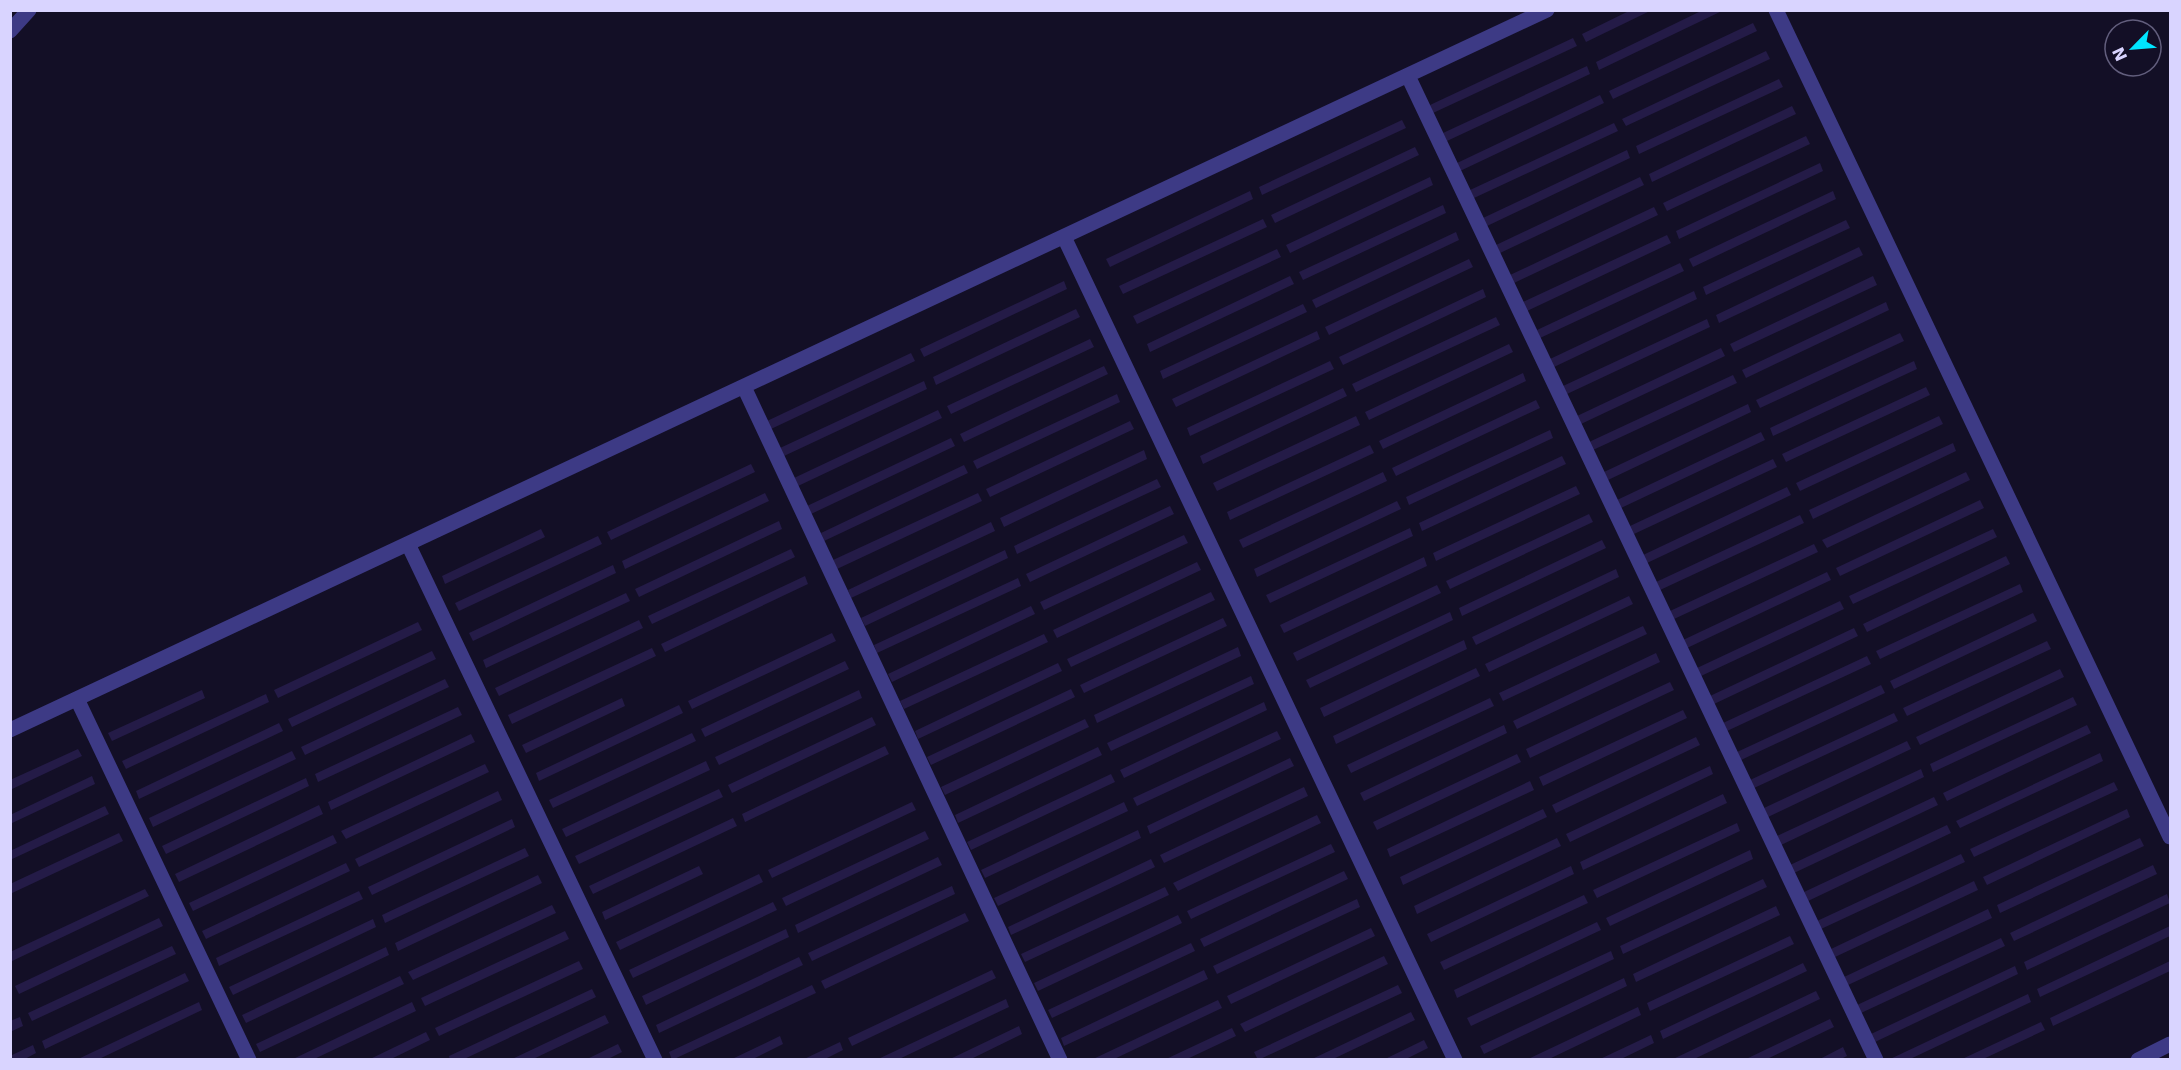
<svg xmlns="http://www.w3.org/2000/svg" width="2181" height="1070" viewBox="0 0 2181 1070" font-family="'DejaVu Sans',sans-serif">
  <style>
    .building { fill: #241b47 }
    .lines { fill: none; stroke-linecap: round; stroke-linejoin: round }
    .service { stroke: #3d3a85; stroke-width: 15 }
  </style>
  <rect width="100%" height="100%" fill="#130f26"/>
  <!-- building -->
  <path class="building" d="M 1631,10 L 1652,10 L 1586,42 L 1582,34 Z
    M 1703,10 L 1724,10 L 1599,70 L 1596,62 Z
    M 1753,23 L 1757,31 L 1613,99 L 1609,91 Z
    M 1573,38 L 1577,46 L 1433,113 L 1430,105 Z
    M 1766,51 L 1770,59 L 1626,126 L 1622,119 Z
    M 1587,66 L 1590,74 L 1447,141 L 1443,133 Z
    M 1779,79 L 1783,87 L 1639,154 L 1636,146 Z
    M 1600,95 L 1604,103 L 1460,171 L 1457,163 Z
    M 1792,106 L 1796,114 L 1652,182 L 1649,174 Z
    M 1402,120 L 1406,128 L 1262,195 L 1259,187 Z
    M 1614,123 L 1618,131 L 1474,198 L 1470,190 Z
    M 1806,136 L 1810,144 L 1667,211 L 1663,203 Z
    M 1415,147 L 1419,155 L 1275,223 L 1271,215 Z
    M 1627,150 L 1630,158 L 1487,226 L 1483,218 Z
    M 1820,163 L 1823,171 L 1679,239 L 1676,231 Z
    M 1430,177 L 1433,185 L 1290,253 L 1286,245 Z
    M 1640,177 L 1644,185 L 1500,253 L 1496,245 Z
    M 1250,191 L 1253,199 L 1110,267 L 1106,259 Z
    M 1833,191 L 1836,199 L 1693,267 L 1689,259 Z
    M 1443,205 L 1446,213 L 1303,280 L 1299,272 Z
    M 1654,207 L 1658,215 L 1514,283 L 1510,275 Z
    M 1263,219 L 1267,227 L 1123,294 L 1119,286 Z
    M 1846,220 L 1850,228 L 1706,295 L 1703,287 Z
    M 1456,232 L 1459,240 L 1316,308 L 1312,300 Z
    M 1667,235 L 1671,243 L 1527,311 L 1523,302 Z
    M 1859,247 L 1863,255 L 1719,323 L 1716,315 Z
    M 1277,249 L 1281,257 L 1137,324 L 1133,316 Z
    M 1469,259 L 1473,267 L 1329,335 L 1325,327 Z
    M 1680,263 L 1684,271 L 1540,338 L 1537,330 Z
    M 1290,276 L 1294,284 L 1150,352 L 1147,344 Z
    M 1873,276 L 1877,285 L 1734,352 L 1730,344 Z
    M 1064,281 L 1067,289 L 924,357 L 920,349 Z
    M 1483,289 L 1486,297 L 1343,365 L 1339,357 Z
    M 1694,291 L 1697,299 L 1554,367 L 1550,359 Z
    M 1886,302 L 1889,310 L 1746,378 L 1742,370 Z
    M 1303,304 L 1307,312 L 1163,379 L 1160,371 Z
    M 1076,309 L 1080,317 L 936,385 L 933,377 Z
    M 1496,317 L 1500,325 L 1356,392 L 1352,384 Z
    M 1707,319 L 1710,327 L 1567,394 L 1563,386 Z
    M 1317,331 L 1320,339 L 1176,407 L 1172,399 Z
    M 1900,333 L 1904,341 L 1760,408 L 1756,400 Z
    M 1090,339 L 1094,347 L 951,414 L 947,406 Z
    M 1509,344 L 1513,352 L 1369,420 L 1365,412 Z
    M 1721,348 L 1725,356 L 1581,424 L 1577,416 Z
    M 911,353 L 915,361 L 771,429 L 767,421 Z
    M 1330,361 L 1334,369 L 1190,436 L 1187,428 Z
    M 1914,361 L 1917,369 L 1773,436 L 1770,428 Z
    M 1104,366 L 1108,374 L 964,442 L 960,434 Z
    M 1523,373 L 1526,381 L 1383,449 L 1379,441 Z
    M 1733,375 L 1737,383 L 1593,450 L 1589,442 Z
    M 924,381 L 927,389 L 784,456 L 780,448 Z
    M 1926,387 L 1930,395 L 1786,462 L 1782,454 Z
    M 1343,388 L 1347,396 L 1203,464 L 1200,456 Z
    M 1117,394 L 1120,402 L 977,469 L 973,461 Z
    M 1536,400 L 1540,408 L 1396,476 L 1392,468 Z
    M 1748,404 L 1751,412 L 1608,480 L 1604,472 Z
    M 938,410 L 942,418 L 798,486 L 794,478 Z
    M 1356,416 L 1360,425 L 1217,491 L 1213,483 Z
    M 1939,416 L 1943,424 L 1800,491 L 1796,483 Z
    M 1130,421 L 1134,429 L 990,497 L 986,489 Z
    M 1550,430 L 1553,438 L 1409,505 L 1406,497 Z
    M 1761,432 L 1765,440 L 1621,508 L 1617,500 Z
    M 951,438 L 955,446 L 811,514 L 807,506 Z
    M 1953,443 L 1956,451 L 1813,519 L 1809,510 Z
    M 1370,445 L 1374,453 L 1230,520 L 1227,512 Z
    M 1144,450 L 1147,459 L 1004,527 L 1000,518 Z
    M 1562,456 L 1566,464 L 1422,531 L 1419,523 Z
    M 1773,459 L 1777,467 L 1634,534 L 1630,526 Z
    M 751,464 L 755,472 L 611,540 L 607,532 Z
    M 964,465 L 968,473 L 824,541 L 821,533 Z
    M 1383,472 L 1387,481 L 1243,548 L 1239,540 Z
    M 1966,472 L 1970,480 L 1827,548 L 1822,540 Z
    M 1157,479 L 1161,487 L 1017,554 L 1014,546 Z
    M 1576,486 L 1580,494 L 1436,561 L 1433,553 Z
    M 1787,487 L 1791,495 L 1647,563 L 1643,555 Z
    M 765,493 L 769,501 L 625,569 L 622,561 Z
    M 978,493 L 982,501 L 837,569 L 833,560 Z
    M 1980,500 L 1984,508 L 1840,576 L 1836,568 Z
    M 1397,501 L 1401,509 L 1257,577 L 1254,569 Z
    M 1170,506 L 1174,514 L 1030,582 L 1026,574 Z
    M 1589,514 L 1593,522 L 1450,589 L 1446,581 Z
    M 1800,515 L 1804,523 L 1660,590 L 1656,582 Z
    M 779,521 L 782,529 L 639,597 L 635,589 Z
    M 991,522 L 995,531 L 851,598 L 848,590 Z
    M 1410,528 L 1413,536 L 1270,603 L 1266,595 Z
    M 541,529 L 545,537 L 445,584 L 442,576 Z
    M 1993,529 L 1997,537 L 1853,604 L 1849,596 Z
    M 1184,535 L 1188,543 L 1044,610 L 1040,602 Z
    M 598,536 L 602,544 L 459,611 L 455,603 Z
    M 1602,540 L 1606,548 L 1462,616 L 1459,608 Z
    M 1814,544 L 1818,552 L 1674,619 L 1670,611 Z
    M 791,549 L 795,557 L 652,624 L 648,616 Z
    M 1005,550 L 1008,558 L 865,626 L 861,618 Z
    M 2006,556 L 2010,564 L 1867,632 L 1863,624 Z
    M 1424,557 L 1427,566 L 1284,633 L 1280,625 Z
    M 1197,562 L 1201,570 L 1057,638 L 1053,630 Z
    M 613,565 L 616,573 L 473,641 L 469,633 Z
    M 1616,569 L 1619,577 L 1476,645 L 1472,637 Z
    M 1827,572 L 1831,580 L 1687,648 L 1683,640 Z
    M 805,576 L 808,584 L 665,652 L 661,644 Z
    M 1018,578 L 1021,586 L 877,653 L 874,645 Z
    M 2020,584 L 2023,592 L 1880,659 L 1876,651 Z
    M 1437,585 L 1441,593 L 1297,661 L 1293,653 Z
    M 1211,592 L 1215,600 L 1071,667 L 1067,659 Z
    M 626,593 L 630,601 L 486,668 L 483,660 Z
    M 1629,596 L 1633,604 L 1489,672 L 1485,664 Z
    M 1840,601 L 1844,609 L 1701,676 L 1697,668 Z
    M 1031,606 L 1035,614 L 892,682 L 888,674 Z
    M 1450,612 L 1453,620 L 1310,688 L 1306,680 Z
    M 2033,613 L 2037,621 L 1894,689 L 1890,681 Z
    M 1223,618 L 1227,626 L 1084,693 L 1080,685 Z
    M 639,620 L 643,628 L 499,696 L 495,688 Z
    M 418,622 L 422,630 L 278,698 L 274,690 Z
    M 1643,626 L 1647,634 L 1503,701 L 1499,693 Z
    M 1854,628 L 1858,636 L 1714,704 L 1710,696 Z
    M 832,633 L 836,641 L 692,709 L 688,701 Z
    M 1044,634 L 1048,642 L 904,709 L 900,701 Z
    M 1464,640 L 1467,649 L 1324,717 L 1320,708 Z
    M 2047,641 L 2051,649 L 1907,716 L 1903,708 Z
    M 1238,647 L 1241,656 L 1097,723 L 1094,715 Z
    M 652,648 L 656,656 L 512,724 L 508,715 Z
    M 432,651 L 436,659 L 292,727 L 288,719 Z
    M 1656,653 L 1660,662 L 1517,729 L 1513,721 Z
    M 1867,656 L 1871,664 L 1727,731 L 1723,723 Z
    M 845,661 L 849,669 L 705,737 L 701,729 Z
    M 1058,663 L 1062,671 L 918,739 L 915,731 Z
    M 1476,668 L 1480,676 L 1336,744 L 1333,736 Z
    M 2060,669 L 2064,677 L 1920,745 L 1916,737 Z
    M 1251,676 L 1254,684 L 1111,751 L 1107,743 Z
    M 445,679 L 449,687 L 305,755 L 301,747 Z
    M 1670,682 L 1674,690 L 1530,758 L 1526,749 Z
    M 1881,685 L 1885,693 L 1741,760 L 1737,752 Z
    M 1071,689 L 1075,697 L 931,765 L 927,757 Z
    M 202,690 L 205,698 L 112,741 L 108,733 Z
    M 859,690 L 862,698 L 719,765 L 715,757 Z
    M 266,694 L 269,702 L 126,769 L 122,761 Z
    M 2073,697 L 2077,705 L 1933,772 L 1930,764 Z
    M 622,698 L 625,706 L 526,753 L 522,745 Z
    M 1490,698 L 1494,706 L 1351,773 L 1347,765 Z
    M 1264,702 L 1267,710 L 1124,778 L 1120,770 Z
    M 679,705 L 683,713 L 539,781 L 536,773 Z
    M 458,707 L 462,715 L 318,782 L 315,774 Z
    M 1683,710 L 1687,718 L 1543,786 L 1539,777 Z
    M 1894,713 L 1898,721 L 1754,788 L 1750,780 Z
    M 872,717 L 876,725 L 732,793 L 728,785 Z
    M 1085,719 L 1089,727 L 945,795 L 941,787 Z
    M 279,723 L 283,731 L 139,799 L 136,791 Z
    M 1504,725 L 1507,733 L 1364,801 L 1360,793 Z
    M 2087,725 L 2091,733 L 1947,801 L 1943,793 Z
    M 1277,731 L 1281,739 L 1137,806 L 1133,798 Z
    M 692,733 L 696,741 L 553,808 L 549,800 Z
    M 471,734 L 475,742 L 331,810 L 328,802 Z
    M 1696,737 L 1700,745 L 1556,813 L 1552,805 Z
    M 1907,741 L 1911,749 L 1768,817 L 1764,808 Z
    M 885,746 L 889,754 L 745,822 L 742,814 Z
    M 1098,747 L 1102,755 L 958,823 L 955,815 Z
    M 78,749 L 82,756 L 10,790 L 10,780 Z
    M 292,751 L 296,759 L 153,827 L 149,818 Z
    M 2100,753 L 2103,761 L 1960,828 L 1956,821 Z
    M 1517,754 L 1521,762 L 1377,830 L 1373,822 Z
    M 1290,758 L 1294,766 L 1150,834 L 1147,826 Z
    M 706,761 L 710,770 L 566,837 L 562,829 Z
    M 485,764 L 489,772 L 346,839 L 341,831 Z
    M 1710,766 L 1713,774 L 1570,842 L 1566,834 Z
    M 1921,769 L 1924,777 L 1781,845 L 1777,836 Z
    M 1111,774 L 1115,782 L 971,850 L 967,842 Z
    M 92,776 L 95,784 L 10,824 L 10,815 Z
    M 306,778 L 309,786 L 166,854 L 162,846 Z
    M 1530,781 L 1534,790 L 1390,857 L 1387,849 Z
    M 2114,782 L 2118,790 L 1974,857 L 1970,849 Z
    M 1304,787 L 1308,796 L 1164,863 L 1160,855 Z
    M 719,789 L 723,797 L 579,864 L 575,856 Z
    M 498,791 L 502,800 L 359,867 L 355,859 Z
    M 1723,794 L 1727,803 L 1583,870 L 1580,862 Z
    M 1934,797 L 1938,805 L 1794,873 L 1790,865 Z
    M 912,802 L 916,810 L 772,878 L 768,870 Z
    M 1124,802 L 1128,811 L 985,878 L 981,870 Z
    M 319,805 L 323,814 L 179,882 L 175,874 Z
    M 105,806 L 109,814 L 10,860 L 10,851 Z
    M 1543,809 L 1547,817 L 1403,885 L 1400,877 Z
    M 2127,809 L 2130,817 L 1987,885 L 1983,877 Z
    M 1317,815 L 1321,823 L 1178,891 L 1173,883 Z
    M 733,818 L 737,826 L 593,894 L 589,886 Z
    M 512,819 L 515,827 L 372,895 L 368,887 Z
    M 1737,823 L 1740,831 L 1597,898 L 1593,890 Z
    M 1947,825 L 1951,833 L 1808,901 L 1804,892 Z
    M 1138,830 L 1141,838 L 998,906 L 994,898 Z
    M 925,831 L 929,839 L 786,906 L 782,898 Z
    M 119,833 L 123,841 L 10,894 L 10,884 Z
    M 333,835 L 337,843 L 193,911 L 189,903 Z
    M 1557,838 L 1561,846 L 1417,914 L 1414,906 Z
    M 2140,838 L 2144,846 L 2000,913 L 1997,905 Z
    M 1331,844 L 1335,852 L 1191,919 L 1187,911 Z
    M 525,848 L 529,856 L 385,923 L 382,915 Z
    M 1750,850 L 1753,859 L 1610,926 L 1606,918 Z
    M 1961,854 L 1965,862 L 1821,929 L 1817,921 Z
    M 938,857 L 942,865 L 798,933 L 795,925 Z
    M 1151,859 L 1155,867 L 1011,935 L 1008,927 Z
    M 346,863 L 350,871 L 206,939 L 202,931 Z
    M 2153,865 L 2157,874 L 2014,941 L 2010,933 Z
    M 699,866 L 703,874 L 605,920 L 602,912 Z
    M 1571,866 L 1574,874 L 1431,942 L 1427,934 Z
    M 1344,871 L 1348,879 L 1204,947 L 1200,939 Z
    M 759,874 L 763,882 L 620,950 L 616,942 Z
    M 538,875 L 542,883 L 398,951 L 395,943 Z
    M 1763,879 L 1767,887 L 1623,954 L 1620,946 Z
    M 1974,881 L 1978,890 L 1835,957 L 1831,949 Z
    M 952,886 L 955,894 L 812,961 L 808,953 Z
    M 1165,887 L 1169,895 L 1025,962 L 1021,954 Z
    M 145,889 L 149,896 L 10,962 L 10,952 Z
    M 359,891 L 363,899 L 219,966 L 216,958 Z
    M 2167,894 L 2170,903 L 2027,970 L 2024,962 Z
    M 1584,895 L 1588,903 L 1444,970 L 1440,962 Z
    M 1357,899 L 1360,907 L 1217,974 L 1213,966 Z
    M 773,902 L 777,910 L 633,978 L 629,970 Z
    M 552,905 L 556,913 L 413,980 L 408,972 Z
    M 1776,906 L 1780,915 L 1636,982 L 1633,974 Z
    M 1988,909 L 1992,918 L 1848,985 L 1844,977 Z
    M 965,913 L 969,921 L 825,989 L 821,981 Z
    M 1178,915 L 1182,923 L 1038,991 L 1034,983 Z
    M 159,918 L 163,926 L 19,994 L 15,986 Z
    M 373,919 L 376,927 L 233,995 L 229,987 Z
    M 1597,922 L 1601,930 L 1457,998 L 1454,990 Z
    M 2170,926 L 2170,936 L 2040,997 L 2037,989 Z
    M 1371,928 L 1375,936 L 1231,1004 L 1227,996 Z
    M 786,929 L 789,937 L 646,1005 L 642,996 Z
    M 565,931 L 569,939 L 425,1006 L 421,998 Z
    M 1790,936 L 1794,944 L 1650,1011 L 1647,1003 Z
    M 2001,938 L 2005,946 L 1861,1013 L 1857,1005 Z
    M 1191,943 L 1195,951 L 1052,1018 L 1048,1010 Z
    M 172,946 L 176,954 L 32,1021 L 28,1013 Z
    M 386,947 L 389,955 L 246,1023 L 242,1015 Z
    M 1611,951 L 1614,959 L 1471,1026 L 1467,1018 Z
    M 1384,956 L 1388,964 L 1245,1032 L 1240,1024 Z
    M 799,957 L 803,965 L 659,1033 L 656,1025 Z
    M 579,961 L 583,969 L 439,1036 L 435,1028 Z
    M 2170,961 L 2170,971 L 2053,1026 L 2050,1018 Z
    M 1803,963 L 1807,971 L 1663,1039 L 1660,1031 Z
    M 2015,966 L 2018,974 L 1875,1042 L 1871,1034 Z
    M 992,970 L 996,978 L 852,1046 L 848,1038 Z
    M 1204,970 L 1208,979 L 1064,1046 L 1061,1038 Z
    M 185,973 L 189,981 L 45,1049 L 42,1041 Z
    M 400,976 L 404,984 L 260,1052 L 256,1044 Z
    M 1624,978 L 1627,986 L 1484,1054 L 1480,1046 Z
    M 812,985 L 816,993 L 672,1060 L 669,1052 Z
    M 1398,985 L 1402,993 L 1258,1060 L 1254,1052 Z
    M 592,989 L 596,997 L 462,1060 L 450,1060 L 449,1056 Z
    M 1816,991 L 1820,999 L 1692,1060 L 1671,1060 Z
    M 2028,994 L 2031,1002 L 1908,1060 L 1888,1060 Z
    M 1006,999 L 1009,1007 L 897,1060 L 876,1060 Z
    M 1218,1000 L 1222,1008 L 1112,1060 L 1091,1060 Z
    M 199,1002 L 202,1010 L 97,1060 L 76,1060 Z
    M 412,1002 L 416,1011 L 312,1060 L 291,1060 Z
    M 1638,1007 L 1641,1015 L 1547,1060 L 1526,1060 Z
    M 1411,1012 L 1415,1020 L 1331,1060 L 1310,1060 Z
    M 605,1015 L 609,1023 L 531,1060 L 510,1060 Z
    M 20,1017 L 23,1026 L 10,1032 L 10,1021 Z
    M 1830,1019 L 1834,1027 L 1765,1060 L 1744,1060 Z
    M 2041,1022 L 2045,1030 L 1981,1060 L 1960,1060 Z
    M 1019,1026 L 1022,1034 L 969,1060 L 948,1060 Z
    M 1232,1028 L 1236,1036 L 1185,1060 L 1164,1060 Z
    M 426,1032 L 430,1040 L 389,1060 L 368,1060 Z
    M 1651,1035 L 1654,1043 L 1619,1060 L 1598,1060 Z
    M 780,1036 L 783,1044 L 751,1060 L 730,1060 Z
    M 1424,1040 L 1428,1048 L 1404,1060 L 1383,1060 Z
    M 840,1042 L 843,1050 L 823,1060 L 802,1060 Z
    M 618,1044 L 622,1052 L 606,1060 L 585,1060 Z
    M 33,1045 L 36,1053 L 23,1060 L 10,1060 L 10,1056 Z
    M 1843,1047 L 1847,1056 L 1839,1060 L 1818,1060 Z"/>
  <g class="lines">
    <!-- service -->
    <path class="service" d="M 1776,10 L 2170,837
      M 10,31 L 29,10
      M 1408,76 L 1876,1060
      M 1064,237 L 1455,1060
      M 744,387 L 1060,1060
      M 408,544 L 655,1060
      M 77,699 L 249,1060
      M 10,730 L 1547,10
      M 2138,1060 L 2170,1044"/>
  </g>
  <!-- border -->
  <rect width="2181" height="1070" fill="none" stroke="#d9d4ff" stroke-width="24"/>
  <!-- north arrow -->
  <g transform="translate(2133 48) rotate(245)"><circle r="28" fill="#130f26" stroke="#625e7d" stroke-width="1.5"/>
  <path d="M0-4.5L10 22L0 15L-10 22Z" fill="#00e5ff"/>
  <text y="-9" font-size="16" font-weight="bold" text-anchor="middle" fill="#d9d4ff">N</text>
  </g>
</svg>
